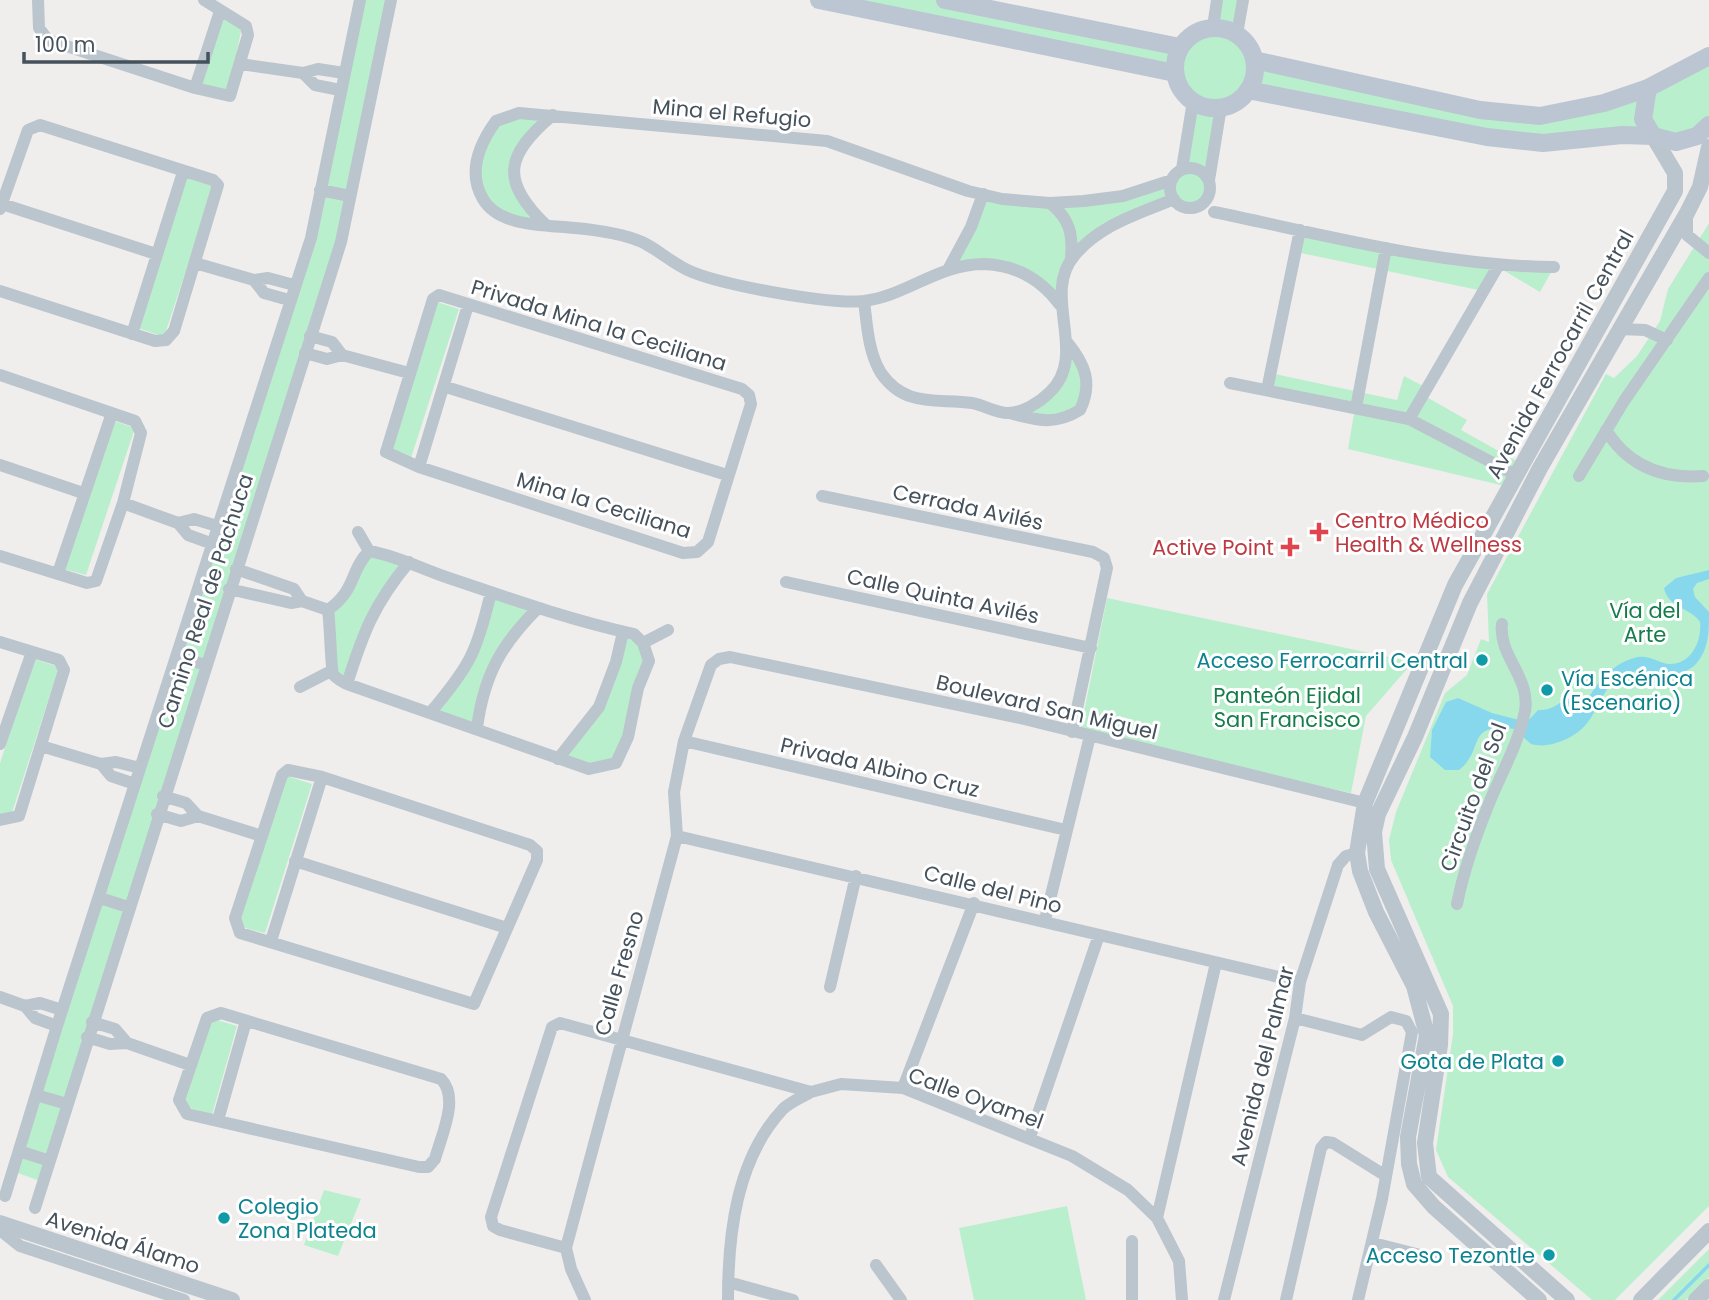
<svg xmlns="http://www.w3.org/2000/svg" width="1709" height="1300" viewBox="0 0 1709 1300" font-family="Poppins,sans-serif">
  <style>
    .green { fill: #baefce }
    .water { fill: #87d8ed }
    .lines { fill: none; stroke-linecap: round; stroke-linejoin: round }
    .stream { stroke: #87d8ed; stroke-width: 3.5 }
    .minor { stroke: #bbc5cd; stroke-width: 12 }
    .tertiary { stroke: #bbc5cd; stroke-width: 16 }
    .secondary { stroke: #bbc6d2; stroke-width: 18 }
    .health-dot { fill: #e0444e; stroke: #fff; stroke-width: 2.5 }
    .culture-dot { fill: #0f9aa8; stroke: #fff; stroke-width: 2.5 }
    .labels { text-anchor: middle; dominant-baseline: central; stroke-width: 6; stroke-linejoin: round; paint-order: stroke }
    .street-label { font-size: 21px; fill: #45515b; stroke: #fff }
    .health-label { font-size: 21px; fill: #be3a42; stroke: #fff; text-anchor: start }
    .park-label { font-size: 21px; fill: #157d49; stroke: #fff }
    .culture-label { font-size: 21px; fill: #0d838f; stroke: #fff; text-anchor: end }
  </style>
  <rect width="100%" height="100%" fill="#f0eded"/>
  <!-- green -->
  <path class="green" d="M 360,0 L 391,0 L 341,242 L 43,1182 L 12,1171 L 311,238 Z
    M 819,0 L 945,0 L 1180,47 L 1189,37 L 1213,27 L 1217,0 L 1243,0 L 1237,34 L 1252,53 L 1539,116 L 1604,103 L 1709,55 L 1709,125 L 1687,140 L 1543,143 L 1248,90 L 1226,106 L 1207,199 L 1191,208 L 1173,199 L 1139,214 L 1071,259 L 1060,305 L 1007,267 L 949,268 L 983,194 L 1084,201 L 1175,175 L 1178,172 L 1193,102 L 1179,86 L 1175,74 Z
    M 222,14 L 242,26 L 229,92 L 198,84 Z
    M 553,115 L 522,145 L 515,188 L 546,225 L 502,218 L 483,199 L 476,156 L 496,121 Z
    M 187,176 L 214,186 L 164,337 L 138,328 Z
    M 1709,223 L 1709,1206 L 1615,1300 L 1592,1300 L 1448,1177 L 1436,1150 L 1453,1034 L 1453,1006 L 1391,860 L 1389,840 L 1396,812 L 1445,693 L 1467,675 L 1481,639 L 1489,642 L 1487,594 L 1606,374 L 1614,378 L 1637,356 L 1660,321 L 1668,289 Z
    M 1300,230 L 1386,248 L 1554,267 L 1540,292 L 1498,267 L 1483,291 L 1296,252 Z
    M 437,302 L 459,309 L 411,458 L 390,451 Z
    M 1067,342 L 1085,369 L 1080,410 L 1030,418 L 1036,404 L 1053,390 Z
    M 1270,373 L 1397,400 L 1404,376 L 1427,388 L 1423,395 L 1467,420 L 1461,430 L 1522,464 L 1509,487 L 1348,449 L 1355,408 L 1267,390 Z
    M 111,420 L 135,428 L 86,575 L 63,569 Z
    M 369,551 L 409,562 L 386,590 L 346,682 L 339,678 L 330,613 Z
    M 491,592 L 538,608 L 494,663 L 477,728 L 430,713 L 462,675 Z
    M 1107,598 L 1413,662 L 1366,716 L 1351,793 L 1080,732 Z
    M 623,632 L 634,634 L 649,661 L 616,763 L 589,769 L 558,759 L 599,707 Z
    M 34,659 L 59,667 L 10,819 L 0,816 L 0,763 Z
    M 287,776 L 312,784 L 265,933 L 238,926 Z
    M 210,1018 L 237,1026 L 212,1115 L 183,1106 Z
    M 324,1190 L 361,1199 L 338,1256 L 304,1245 Z
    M 1067,1206 L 1086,1300 L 974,1300 L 959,1228 Z
    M 1709,1249 L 1709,1277 L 1686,1300 L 1658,1300 Z"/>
  <!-- water -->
  <path class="water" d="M 1709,570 L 1709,579 L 1697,583 L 1693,589 L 1695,597 L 1709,612 C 1709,633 1709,651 1694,666 C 1666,687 1644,659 1618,679 C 1593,697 1600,726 1562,741 C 1551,745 1543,747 1531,744 L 1514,729 C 1464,723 1486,749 1459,770 L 1445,770 L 1430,757 L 1432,730 L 1446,702 L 1458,698 L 1492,713 L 1527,722 L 1538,710 C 1550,711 1563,703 1570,693 L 1589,697 C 1600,679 1616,661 1638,657 C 1650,655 1658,663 1669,664 C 1692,665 1702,640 1700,622 C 1690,607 1668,608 1664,588 L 1676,578 Z"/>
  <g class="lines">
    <!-- stream -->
    <path class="stream" d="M 1674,1300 L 1709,1265"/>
    <!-- minor -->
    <path class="minor" d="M 38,0 L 39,28 L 48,40 L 195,88 L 230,96 L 248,35 L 246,26 L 204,0
      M 1213,27 L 1217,0
      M 1237,34 L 1243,0
      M 240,64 L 303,73
      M 195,88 L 220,11
      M 340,90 L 315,85 L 303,73 L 318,69 L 344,73
      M1170 188a20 20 0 1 1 40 0a20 20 0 1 1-40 0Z
      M 1182,169 L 1193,101
      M 1209,180 L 1221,107
      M 320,190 L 350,196
      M 1050,203 C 1070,219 1073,234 1071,259
      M 2,204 L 156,254
      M 0,209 L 28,130 L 40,125 L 213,180 L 218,185 L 174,331 L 166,340 L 155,341 L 0,291
      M 1214,212 C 1326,235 1440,266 1554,267
      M 1687,215 L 1687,235 L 1709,253
      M 546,225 C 500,181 505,155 553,115
      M 195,263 L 254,280
      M 949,268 L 971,227 L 983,194
      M 439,295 L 742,389 L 749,395 L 751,404 L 708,542 L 697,552 L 683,553 L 419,467 L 386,452 L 433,299 Z
      M 289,300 L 264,293 L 254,280 L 268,278 L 294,285
      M 864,301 C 867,324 868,352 881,373 C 905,408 937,398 972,403 C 984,405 996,413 1008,413 C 1023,413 1040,402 1050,392 C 1089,355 1041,295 1074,256 C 1099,225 1138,214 1174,199
      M 1060,305 C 1041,279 1017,265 984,264 C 938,264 906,296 864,301 C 829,305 724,285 692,272 C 674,265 659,250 642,242 C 621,233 597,230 575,228 C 546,225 499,227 483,199 C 467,172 480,143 496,121 L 519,113 L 827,141 L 968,191 L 1002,199 L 1050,203 L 1084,201 L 1123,196 L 1172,180
      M 1619,329 L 1645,330 L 1667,340
      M 132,334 L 183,172
      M 305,353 L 327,359 L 342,355 L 332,342 L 310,336
      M 342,355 L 409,373
      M 0,375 L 135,421 L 141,433 L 123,503 L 96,581 L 87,583 L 0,556
      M 1230,383 L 1409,419 L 1516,475
      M 446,387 L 727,475
      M 1267,390 L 1300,230
      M 1356,408 L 1386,248
      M 1009,413 C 1037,420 1054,426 1080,410 C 1093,383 1085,364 1067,342
      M 1409,419 L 1498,266
      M 1606,430 C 1628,466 1662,479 1703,476
      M 0,465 L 83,493
      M 419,467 L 468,305
      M 1579,476 L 1624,401 L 1709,278
      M 822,496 L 1093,552 L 1104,558 L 1107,568 L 1072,732
      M 123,503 L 178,523
      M 358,532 L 369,551 C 397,556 420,568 446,577 C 508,598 570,620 634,634 L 643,643 L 649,661 L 638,688 L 628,737 L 616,763 L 589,769 L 347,684 C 342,681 336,679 333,674 C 331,669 330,622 328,610 C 357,589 349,572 369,551
      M 213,544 L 188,535 L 178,523 L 194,519 L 217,526
      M 58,573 L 112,413
      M 786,582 L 1091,648
      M 229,589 L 291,603 L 302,601 L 294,589 L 236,569
      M 302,601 L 328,610
      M 0,642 L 59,660 L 64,670 L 19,816 L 0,820
      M 643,643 L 668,630
      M 178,655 L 204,665
      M 347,684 C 363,633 374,604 409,562
      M 300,687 L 331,671
      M 430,713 C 470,666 477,652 491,592
      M 477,728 C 484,675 501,645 538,608
      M 684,741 L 1066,830
      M 0,744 L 32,652
      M 41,746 L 101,764
      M 558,759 L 599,707 L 616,662 L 623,632
      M 288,770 L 322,777 L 530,845 L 537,851 L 537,860 L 474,1004 L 240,933 L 235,918 L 282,775 Z
      M 135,784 L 111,776 L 101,764 L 116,762 L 140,768
      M 157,814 L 181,821 L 198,816 L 186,803 L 163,796
      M 198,816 L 262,836
      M 677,836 L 1300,982
      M 295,861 L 507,928
      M 100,898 L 128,907
      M 1457,904 C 1464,869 1476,835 1490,801 C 1502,772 1519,742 1525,711 C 1531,678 1498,655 1502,624
      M 1045,920 L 1090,736
      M 271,941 L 322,777
      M 830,987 L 856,876
      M 0,997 L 25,1006
      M 221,1013 L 441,1079 C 460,1098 441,1136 435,1159 L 428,1167 L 419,1167 L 187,1114 L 179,1100 L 207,1018 Z
      M 1295,1018 L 1362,1035 L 1391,1017 L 1406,1021 L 1412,1032 L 1382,1199 L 1358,1300
      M 57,1026 L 35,1018 L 25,1006 L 40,1003 L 62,1010
      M 87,1037 L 110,1044 L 127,1043 L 115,1029 L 92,1022
      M 127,1043 L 190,1065
      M 903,1088 L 974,903
      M 36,1095 L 67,1104
      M 218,1120 L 246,1021
      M 1030,1137 L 1099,935
      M 19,1151 L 50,1161
      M 5,1196 L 57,1026 L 311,238 L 360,0
      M 35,1208 L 341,242 L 391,0
      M 1157,1218 L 1216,963
      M 0,1230 L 20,1246 L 184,1300
      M 1132,1241 L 1132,1300
      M 1373,1243 L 1436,1259
      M 566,1248 L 500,1230 L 493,1226 L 491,1217 L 552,1027 L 560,1023 L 811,1092 L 841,1084 L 903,1088 L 1072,1156 L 1128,1190 L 1157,1218 L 1179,1261 L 1182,1300
      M 876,1265 L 901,1300
      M 728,1282 L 793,1300
      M 585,1300 L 571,1269 L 566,1248 L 677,836 L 674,792 L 684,741 L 711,665 L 719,659 L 730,657 L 1020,718 L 1365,803
      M 728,1300 C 728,1235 736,1159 783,1109 C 790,1102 802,1097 811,1092
      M 1224,1300 L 1295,1018 L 1300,982 L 1338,865 L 1346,856 L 1357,853
      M 1286,1300 L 1321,1148 L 1326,1142 L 1333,1143 L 1386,1176"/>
    <!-- tertiary -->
    <path class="tertiary" d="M 0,1223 L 232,1300
      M 1539,1300 L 1434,1207 L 1414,1184 L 1409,1164 L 1408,1137 L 1427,1035 L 1414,986 L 1376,912 L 1360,871 L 1357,853 L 1365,803 L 1455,585 L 1675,191 L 1675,173 L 1653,136
      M 1567,1300 L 1429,1177 L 1425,1143 L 1440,1045 L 1441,1014 L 1377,869 L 1374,832 L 1378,814 L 1415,737 L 1470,603 L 1540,468 L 1687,213 L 1700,187 L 1709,147
      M 1641,1300 L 1709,1231
      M 1696,1300 L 1709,1287"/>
    <!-- secondary -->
    <path class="secondary" d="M 819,0 L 1175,73
      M 945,0 L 1180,47
      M1175 68a40 40 0 1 1 80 0a40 40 0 1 1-80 0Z
      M 1254,60 L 1480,110 L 1540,116 L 1604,103 L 1648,88 L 1709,56
      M 1648,88 L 1643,119 L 1653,136
      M 1248,90 L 1487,137 L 1543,143 L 1622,135 L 1653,136 L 1676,142 L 1697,136 L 1709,125"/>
  </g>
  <!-- markers -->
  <g class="health-dot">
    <path d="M1315.5 521.5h7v7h7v7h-7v7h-7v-7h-7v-7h7z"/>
    <path d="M1286.5 536.5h7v7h7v7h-7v7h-7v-7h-7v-7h7z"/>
  </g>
  <g class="culture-dot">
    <circle cx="1482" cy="660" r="7"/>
    <circle cx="1547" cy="690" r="7"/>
    <circle cx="1558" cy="1061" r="7"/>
    <circle cx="224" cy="1218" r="7"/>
    <circle cx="1549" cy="1255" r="7"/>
  </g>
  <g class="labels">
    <!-- street labels -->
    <g class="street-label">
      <text transform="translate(732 113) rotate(5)">Mina el Refugio</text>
      <text transform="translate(599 325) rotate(17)">Privada Mina la Ceciliana</text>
      <text transform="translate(1560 354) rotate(-61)">Avenida Ferrocarril Central</text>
      <text transform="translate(604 505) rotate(17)">Mina la Ceciliana</text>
      <text transform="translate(968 507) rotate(12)">Cerrada Avilés</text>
      <text transform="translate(943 596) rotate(12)">Calle Quinta Avilés</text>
      <text transform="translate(205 601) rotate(-72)">Camino Real de Pachuca</text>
      <text transform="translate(1047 707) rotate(13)">Boulevard San Miguel</text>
      <text transform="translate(880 767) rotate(13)">Privada Albino Cruz</text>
      <text transform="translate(1473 797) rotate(-70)">Circuito del Sol</text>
      <text transform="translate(993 889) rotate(14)">Calle del Pino</text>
      <text transform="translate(619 973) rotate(-74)">Calle Fresno</text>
      <text transform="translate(1262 1066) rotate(-76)">Avenida del Palmar</text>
      <text transform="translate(976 1098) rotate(20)">Calle Oyamel</text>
      <text transform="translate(123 1242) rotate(18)">Avenida Álamo</text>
    </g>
    <!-- health labels -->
    <g class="health-label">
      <text x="1335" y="520">Centro Médico<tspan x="1335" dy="24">Health &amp; Wellness</tspan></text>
      <text x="1274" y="547" text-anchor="end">Active Point</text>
    </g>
    <!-- park labels -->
    <g class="park-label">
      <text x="1645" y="610">Vía del<tspan x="1645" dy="24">Arte</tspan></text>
      <text x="1287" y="695">Panteón Ejidal<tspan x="1287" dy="24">San Francisco</tspan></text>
    </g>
    <!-- culture labels -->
    <g class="culture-label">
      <text x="1468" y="660">Acceso Ferrocarril Central</text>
      <text x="1561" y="678" text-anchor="start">Vía Escénica<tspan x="1561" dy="24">(Escenario)</tspan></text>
      <text x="1544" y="1061">Gota de Plata</text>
      <text x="238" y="1206" text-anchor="start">Colegio<tspan x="238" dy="24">Zona Plateda</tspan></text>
      <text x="1535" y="1255">Acceso Tezontle</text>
    </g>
  </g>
  <!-- scale -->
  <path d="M24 52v10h184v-10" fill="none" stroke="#45515b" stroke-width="3.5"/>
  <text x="35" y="52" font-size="21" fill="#45515b" stroke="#ffffff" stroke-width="5" paint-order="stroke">100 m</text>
</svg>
